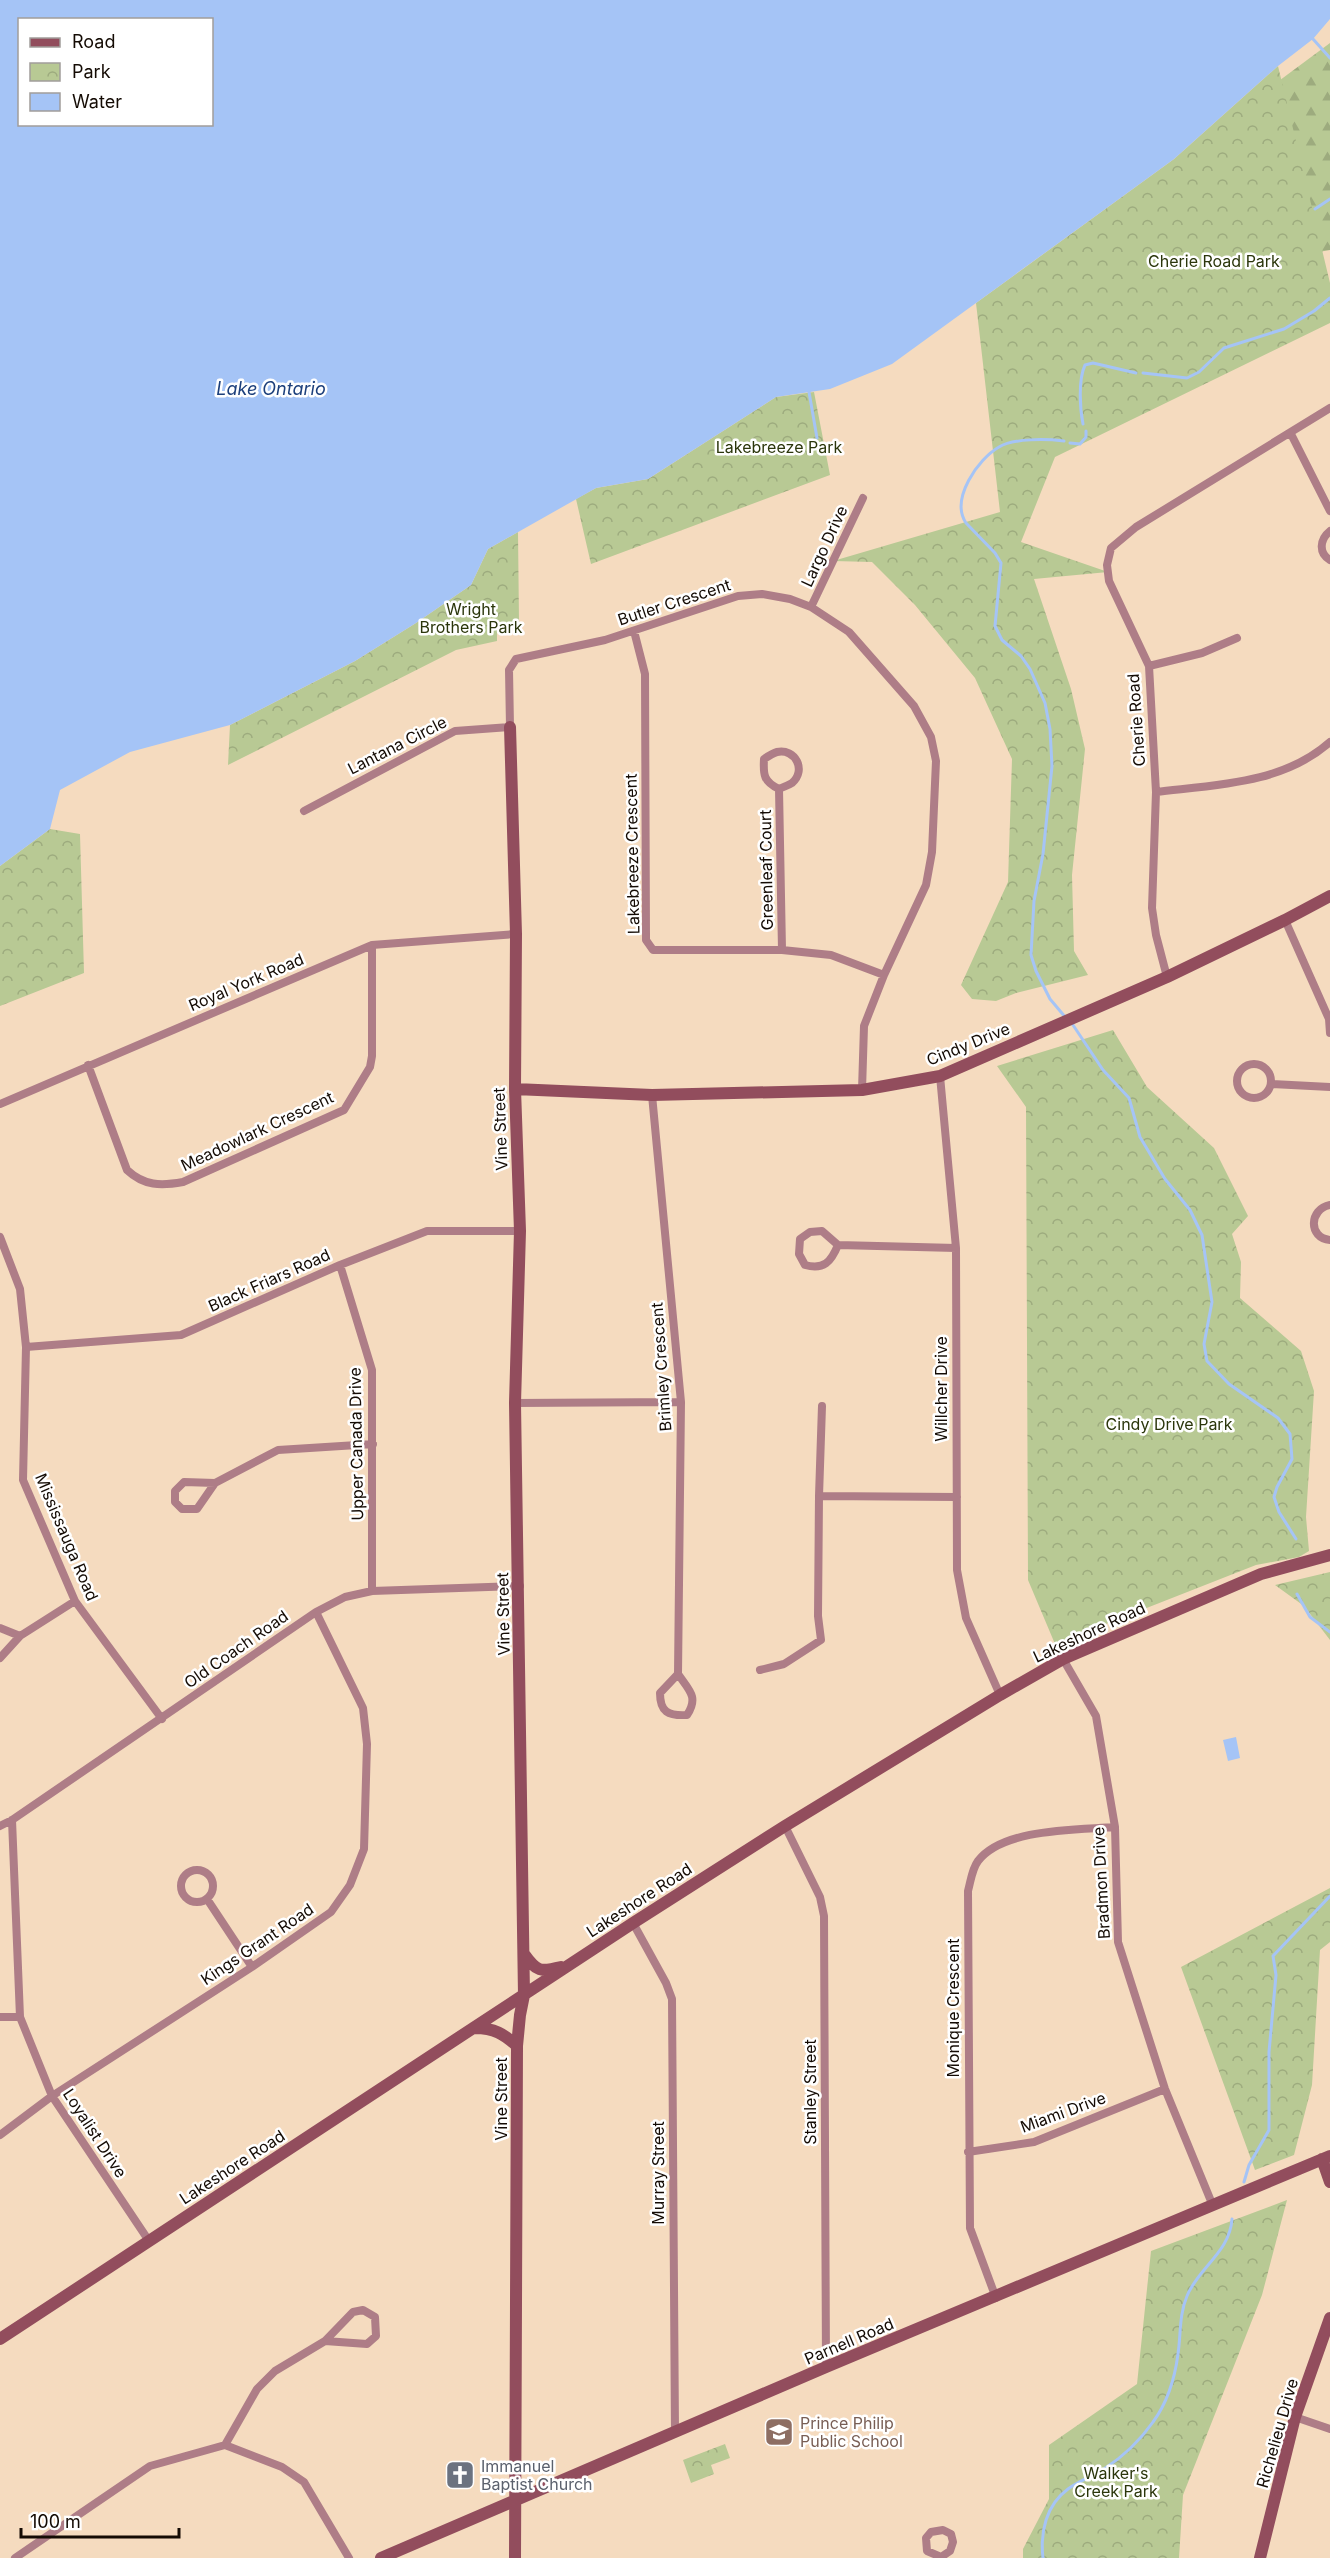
<svg xmlns="http://www.w3.org/2000/svg" width="1330" height="2558" viewBox="0 0 1330 2558" font-family="Inter,sans-serif">
  <style>
    .forest { fill: url(#forest-firs) }
    .park { fill: url(#park-crowns) }
    .water { fill: #a5c4f6; fill-rule: evenodd }
    .lines { fill: none; stroke-linecap: round; stroke-linejoin: round }
    .stream { stroke: #a5c4f6; stroke-width: 3 }
    .street { stroke: #ae7d87; stroke-width: 8 }
    .secondary { stroke: #924d5d; stroke-width: 12 }
    .labels { text-anchor: middle; dominant-baseline: central; stroke-width: 5; stroke-linejoin: round; paint-order: stroke }
    .park-label { font-size: 16px; fill: #2b360b; stroke: #fff }
    .street-label { font-size: 16px; fill: #140b04; stroke: #fff }
    .education-label { font-size: 16px; fill: #785e54; stroke: #fff; text-anchor: start }
    .worship-label { font-size: 16px; fill: #5b616d; stroke: #fff; text-anchor: start }
    .water-label { font-size: 18px; font-style: italic; fill: #1d407c; stroke: #fff }
  </style>
  <defs>
    <pattern id="forest-firs" width="22" height="20" patternUnits="userSpaceOnUse" patternTransform="scale(1.5)"><rect width="22" height="20" fill="#b8c994"/><path d="M5 1l3.5 6h-7zM16 11l3.5 6h-7z" fill="#9dab7e"/></pattern>
    <pattern id="park-crowns" width="20" height="18" patternUnits="userSpaceOnUse" patternTransform="scale(1.5)"><rect width="20" height="18" fill="#b8c994"/><path d="M2 6a3 3 0 1 1 6 0M12 15a3 3 0 1 1 6 0" fill="none" stroke="#9dab7e"/></pattern>
  </defs>
  <rect width="100%" height="100%" fill="#f5dbbf"/>
  <!-- forest -->
  <path class="forest" d="M 1330,43 L 1330,250 L 1245,265 L 1257,97 Z"/>
  <!-- park -->
  <path class="park" d="M 1278,66 L 1330,283 L 1330,323 L 1055,457 L 1021,542 L 1108,572 L 1034,579 L 1071,689 L 1085,749 L 1072,875 L 1074,951 L 1088,975 L 1016,993 L 996,1001 L 972,999 L 961,985 L 1008,882 L 1012,759 L 975,678 L 915,605 L 872,562 L 833,561 L 1000,512 L 976,303 L 1174,159 Z
    M 814,392 L 830,475 L 591,564 L 576,499 L 596,488 L 648,479 L 776,397 Z
    M 518,532 L 519,622 L 497,624 L 497,641 L 456,650 L 228,765 L 230,725 L 355,661 L 416,623 L 471,585 L 488,549 Z
    M 50,829 L 80,834 L 84,973 L 0,1006 L 0,866 Z
    M 1113,1030 L 1147,1087 L 1214,1148 L 1248,1216 L 1232,1234 L 1241,1262 L 1240,1298 L 1301,1351 L 1314,1391 L 1306,1517 L 1309,1551 L 1299,1557 L 1256,1565 L 1055,1644 L 1028,1580 L 1026,1107 L 997,1066 Z
    M 1330,1572 L 1330,1640 L 1304,1606 L 1275,1585 Z
    M 1330,1888 L 1330,1942 L 1320,1950 L 1312,2085 L 1294,2155 L 1255,2170 L 1181,1967 Z
    M 1287,2200 L 1262,2295 L 1183,2495 L 1179,2558 L 1023,2558 L 1023,2549 L 1049,2499 L 1049,2445 L 1137,2384 L 1151,2251 Z
    M 725,2444 L 730,2458 L 711,2465 L 714,2474 L 691,2483 L 683,2460 Z"/>
  <!-- water -->
  <path class="water" d="M 0,0 L 1330,0 L 1330,19 L 1313,39 L 1278,66 L 1174,159 L 892,364 L 830,389 L 776,397 L 648,479 L 596,488 L 488,549 L 471,585 L 416,623 L 355,661 L 230,725 L 130,752 L 60,790 L 50,829 L 0,866 ZM 20,20 L 212,20 L 212,124 L 20,124 Z
    M 1236,1737 L 1240,1758 L 1228,1761 L 1223,1740 Z"/>
  <g class="lines">
    <!-- stream -->
    <path class="stream" d="M 1313,39 L 1330,58
      M 1315,209 L 1330,199
      M 1143,373 L 1187,378 L 1199,372 L 1224,348 L 1284,329 L 1314,311 L 1330,298
      M 809,392 L 817,438
      M 1083,424 C 1080,409 1078,380 1085,365 L 1093,363 L 1136,373
      M 1064,441 C 1047,439 1014,438 999,447 C 978,459 950,499 966,523 L 995,553 L 1001,563 L 995,626 L 1002,640 L 1021,656 L 1030,669 L 1045,703 L 1050,729 L 1052,766 L 1043,854 L 1034,901 L 1031,955 L 1036,971 L 1050,999 L 1066,1018
      M 1070,443 L 1080,444 L 1086,437 L 1086,431
      M 1071,1022 L 1103,1070 L 1129,1098 L 1140,1137 L 1165,1179 L 1190,1210 L 1202,1235 L 1212,1302 L 1204,1344 L 1207,1361 L 1229,1384 L 1278,1418 L 1290,1434 L 1292,1459 L 1277,1487 L 1274,1497 L 1279,1512 L 1296,1539
      M 1297,1594 L 1310,1617 L 1330,1632
      M 1244,2182 L 1249,2165 L 1269,2130 L 1269,2052 L 1276,1975 L 1273,1956 L 1330,1896
      M 1043,2558 C 1040,2532 1046,2505 1068,2489 C 1079,2481 1093,2476 1104,2469 C 1124,2456 1139,2442 1153,2422 C 1167,2403 1175,2377 1178,2354 C 1181,2334 1179,2315 1187,2296 C 1198,2268 1230,2252 1232,2219"/>
    <!-- street -->
    <path class="street" d="M 1291,434 L 1330,511
      M 1330,531 C 1320,539 1318,553 1330,560
      M 811,607 L 863,498
      M 634,631 L 645,674 L 646,940 L 653,950 L 782,950 L 831,955 L 884,975
      M 1149,666 L 1202,653 L 1237,638
      M 779,789 C 764,782 763,775 764,759 C 767,757 773,753 777,752 C 795,748 807,770 792,783 C 789,785 783,787 779,789 L 782,950
      M 1156,792 C 1215,785 1283,784 1330,742
      M 304,811 L 455,731 L 510,727 L 509,670 L 516,659 L 605,640 L 738,596 L 762,594 L 790,599 L 811,607 L 849,632 L 914,706 L 931,737 L 936,761 L 932,852 L 926,885 L 884,975 L 864,1026 L 862,1090
      M 1285,920 L 1329,1019 L 1330,1033
      M 1167,977 L 1156,935 L 1152,908 L 1156,792 L 1149,666 L 1109,581 L 1107,565 L 1111,548 L 1136,527 L 1330,408
      M1237 1081a17 17 0 1 1 34 0a17 17 0 1 1-34 0Z
      M 88,1065 L 127,1170 C 144,1186 161,1186 183,1182 L 344,1110 L 370,1067 L 372,1056 L 372,945
      M 940,1076 L 956,1248 L 957,1570 L 966,1618 L 1000,1695
      M 1272,1084 L 1330,1087
      M 652,1095 L 681,1402 L 678,1674 L 660,1693 C 660,1712 668,1716 687,1715 C 699,1697 689,1690 678,1674
      M 0,1104 L 372,945 L 516,934
      M 1330,1205 C 1309,1209 1308,1238 1330,1240
      M 0,1237 L 20,1289 L 26,1347 L 23,1480 L 75,1601 L 162,1719
      M 838,1245 C 831,1262 824,1270 805,1265 L 799,1254 L 800,1239 L 810,1232 L 822,1231 L 838,1245 L 956,1248
      M 340,1265 L 372,1370 L 372,1591
      M 26,1347 L 181,1335 L 340,1265 L 427,1231 L 520,1231
      M 515,1403 L 681,1402
      M 822,1406 L 819,1496 L 957,1497
      M 215,1483 L 197,1509 L 182,1509 L 175,1502 L 175,1491 L 184,1482 L 215,1483 L 278,1450 L 373,1444
      M 0,1628 L 20,1636
      M 0,1658 L 20,1636 L 75,1601
      M 1063,1659 L 1096,1716 L 1115,1827 L 1118,1942 L 1165,2089 L 1213,2206
      M 760,1670 L 784,1664 L 821,1640 L 818,1616 L 819,1496
      M 12,1820 L 20,2017 L 52,2096 L 149,2241
      M 0,1826 L 12,1820 L 316,1612 L 345,1597 L 372,1591 L 520,1586
      M 785,1826 L 820,1897 L 824,1916 L 826,2367
      M181 1886a16 16 0 1 1 32 0a16 16 0 1 1-32 0Z
      M 207,1899 L 252,1967
      M 633,1923 L 666,1983 L 672,1999 L 675,2433
      M 0,2017 L 20,2017
      M 0,2135 L 52,2096 L 252,1967 L 331,1912 L 350,1885 L 364,1849 L 367,1744 L 363,1708 L 316,1612
      M 968,2152 L 1034,2142 L 1165,2089
      M 996,2298 L 970,2228 L 968,1891 C 971,1880 972,1869 978,1861 C 1003,1828 1078,1830 1115,1827
      M 1295,2417 L 1330,2429
      M 225,2445 L 257,2389 L 275,2371 L 325,2341 L 367,2344 L 376,2336 L 375,2317 L 363,2310 L 353,2312 L 325,2341
      M 943,2530 L 951,2534 L 953,2542 L 950,2551 L 941,2557 L 927,2551 L 926,2538 L 931,2532 Z
      M 15,2558 L 150,2466 L 225,2445 L 282,2467 L 304,2482 L 349,2558"/>
    <!-- secondary -->
    <path class="secondary" d="M 510,727 L 516,934 L 515,1089 L 520,1231 L 515,1403 L 524,1995 L 520,2015 L 517,2046 L 515,2558
      M 515,1089 L 652,1095 L 862,1090 L 940,1076 L 1167,977 L 1285,920 L 1330,896
      M 524,1954 C 537,1972 540,1972 561,1967
      M 475,2028 C 494,2028 504,2034 517,2046
      M 1322,2159 L 1330,2182
      M 0,2339 L 633,1923 L 785,1826 L 1000,1695 L 1063,1659 L 1261,1574 L 1330,1555
      M 381,2558 L 826,2367 L 1330,2156
      M 1260,2558 L 1295,2417 L 1330,2318"/>
  </g>
  <!-- icons -->
  <defs>
    <g id="school-square" transform="scale(1.5)"><rect x="-9" y="-9" width="18" height="18" rx="4" fill="#8d6e63" stroke="#fff"/><path d="M0-5L7-2L0 1L-7-2ZM-4 1L0 2.5L4 1V4Q0 6-4 4Z" fill="#fff"/></g>
    <g id="church-square" transform="scale(1.5)"><rect x="-9" y="-9" width="18" height="18" rx="4" fill="#6b7280" stroke="#fff"/><path d="M-1.2-6h2.4v3.5h3.3v2.4h-3.3V6h-2.4V-.1h-3.3v-2.4h3.3Z" fill="#fff"/></g>
  </defs>
  <g fill-rule="evenodd">
    <use href="#school-square" x="779" y="2432"/>
    <use href="#church-square" x="460" y="2475"/>
  </g>
  <g class="labels">
    <!-- park labels -->
    <g class="park-label">
      <text x="1214" y="261">Cherie Road Park</text>
      <text x="779" y="447">Lakebreeze Park</text>
      <text x="471" y="609">Wright<tspan x="471" dy="18">Brothers Park</tspan></text>
      <text x="1169" y="1424">Cindy Drive Park</text>
      <text x="1116" y="2473">Walker's<tspan x="1116" dy="18">Creek Park</tspan></text>
    </g>
    <!-- street labels -->
    <g class="street-label">
      <text transform="translate(824 546) rotate(-65)">Largo Drive</text>
      <text transform="translate(674 602) rotate(-18)">Butler Crescent</text>
      <text transform="translate(1136 720) rotate(-94)">Cherie Road</text>
      <text transform="translate(397 745) rotate(-27)">Lantana Circle</text>
      <text transform="translate(632 854) rotate(-91)">Lakebreeze Crescent</text>
      <text transform="translate(766 870) rotate(-91)">Greenleaf Court</text>
      <text transform="translate(246 982) rotate(-23)">Royal York Road</text>
      <text transform="translate(968 1044) rotate(-22)">Cindy Drive</text>
      <text transform="translate(500 1129) rotate(-92)">Vine Street</text>
      <text transform="translate(257 1131) rotate(-25)">Meadowlark Crescent</text>
      <text transform="translate(269 1280) rotate(-24)">Black Friars Road</text>
      <text transform="translate(661 1367) rotate(-94)">Brimley Crescent</text>
      <text transform="translate(941 1389) rotate(-90)">Willcher Drive</text>
      <text transform="translate(356 1444) rotate(-91)">Upper Canada Drive</text>
      <text transform="translate(67 1537) rotate(67)">Mississauga Road</text>
      <text transform="translate(503 1614) rotate(-91)">Vine Street</text>
      <text transform="translate(1089 1632) rotate(-25)">Lakeshore Road</text>
      <text transform="translate(236 1649) rotate(-35)">Old Coach Road</text>
      <text transform="translate(1101 1883) rotate(-93)">Bradmon Drive</text>
      <text transform="translate(639 1900) rotate(-33)">Lakeshore Road</text>
      <text transform="translate(257 1944) rotate(-34)">Kings Grant Road</text>
      <text transform="translate(953 2008) rotate(-90)">Monique Crescent</text>
      <text transform="translate(810 2092) rotate(-90)">Stanley Street</text>
      <text transform="translate(501 2099) rotate(-90)">Vine Street</text>
      <text transform="translate(1063 2112) rotate(-20)">Miami Drive</text>
      <text transform="translate(95 2133) rotate(57)">Loyalist Drive</text>
      <text transform="translate(232 2167) rotate(-33)">Lakeshore Road</text>
      <text transform="translate(658 2173) rotate(-90)">Murray Street</text>
      <text transform="translate(849 2341) rotate(-23)">Parnell Road</text>
      <text transform="translate(1277 2433) rotate(-74)">Richelieu Drive</text>
    </g>
    <!-- education labels -->
    <g class="education-label">
      <text x="800" y="2423">Prince Philip<tspan x="800" dy="18">Public School</tspan></text>
    </g>
    <!-- worship labels -->
    <g class="worship-label">
      <text x="481" y="2466">Immanuel<tspan x="481" dy="18">Baptist Church</tspan></text>
    </g>
    <!-- water labels -->
    <g class="water-label">
      <text x="271" y="388">Lake Ontario</text>
    </g>
  </g>
  <!-- legend -->
  <rect x="18" y="18" width="195" height="108" fill="#ffffff" stroke="#a19d9b" stroke-width="1.5"/>
  <rect x="30" y="38" width="30" height="9" fill="#924d5d" stroke="#a19d9b" stroke-width="1.5"/>
  <text x="72" y="48" font-size="18" fill="#140b04">Road</text>
  <rect x="30" y="63" width="30" height="18" fill="url(#park-crowns)" stroke="#a19d9b" stroke-width="1.5"/>
  <text x="72" y="78" font-size="18" fill="#140b04">Park</text>
  <rect x="30" y="93" width="30" height="18" fill="#a5c4f6" stroke="#a19d9b" stroke-width="1.5"/>
  <text x="72" y="108" font-size="18" fill="#140b04">Water</text>
  <!-- scale -->
  <path d="M21 2528v9h158v-9" fill="none" stroke="#140b04" stroke-width="3"/>
  <text x="30" y="2528" font-size="18" fill="#140b04" stroke="#ffffff" stroke-width="4.5" paint-order="stroke">100 m</text>
</svg>
